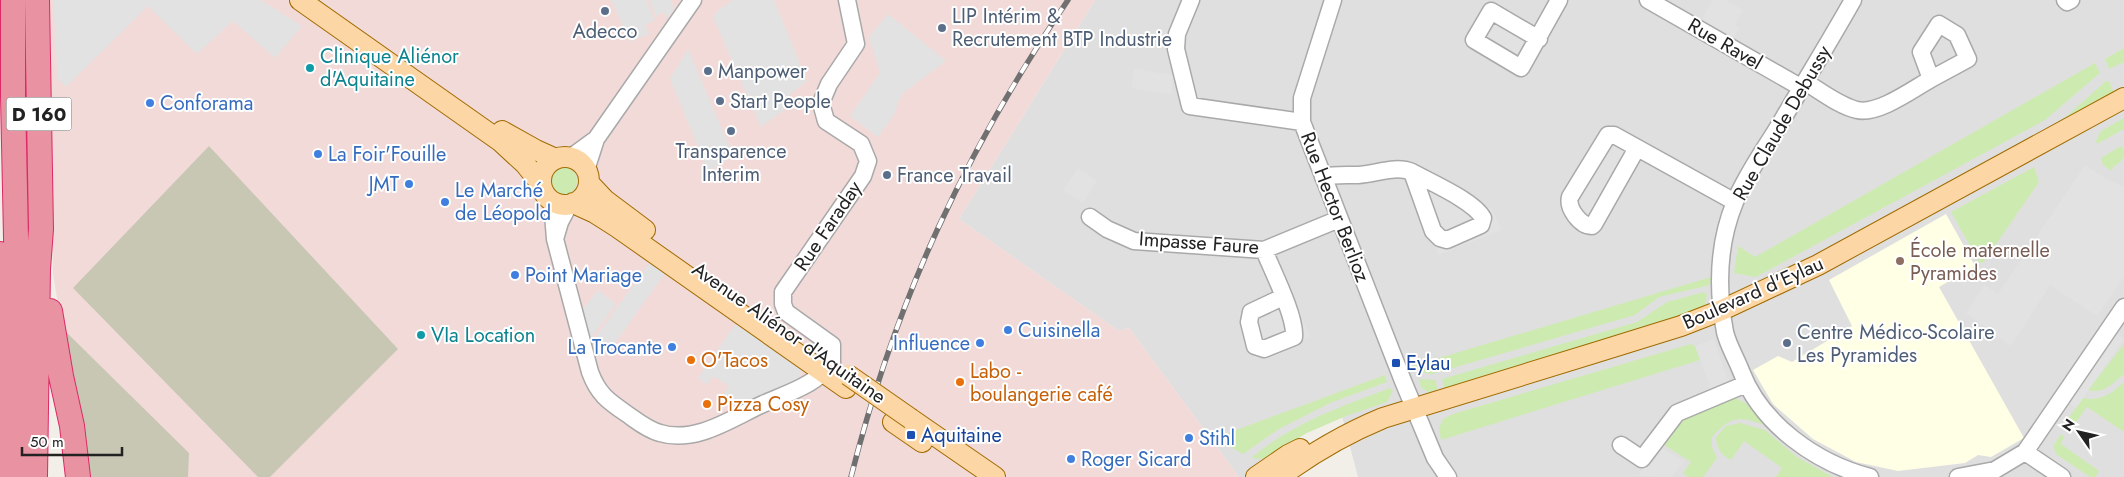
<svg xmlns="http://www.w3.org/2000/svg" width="2124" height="477" viewBox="0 0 2124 477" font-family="Jost,sans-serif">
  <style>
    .residential { fill: #e0dfdf }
    .commercial { fill: #f2dad9 }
    .education { fill: #ffffe5 }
    .construction { fill: #c7c7b4 }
    .grass { fill: #cdebb0 }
    .parking { fill: #e2e2e2 }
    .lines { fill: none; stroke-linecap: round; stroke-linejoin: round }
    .minor-casing { stroke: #a9a9a9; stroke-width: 19 }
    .major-casing { stroke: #a06b00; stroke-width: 22 }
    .highway-casing { stroke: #dc2a67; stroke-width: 26 }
    .minor { stroke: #fff; stroke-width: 16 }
    .major { stroke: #fcd6a4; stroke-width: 20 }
    .highway { stroke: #e892a2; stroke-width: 24 }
    .rail-casing { stroke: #707070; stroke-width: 5.5 }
    .rail { stroke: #fff; stroke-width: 4; stroke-dasharray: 11; stroke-linecap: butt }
    .major-bridge-casing { stroke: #a06b00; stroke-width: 22; stroke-linecap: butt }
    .major-bridge { stroke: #fcd6a4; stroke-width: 20 }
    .service-dot { fill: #5c6f8a; stroke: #fff; stroke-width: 2 }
    .culture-dot { fill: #0f9aa8; stroke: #fff; stroke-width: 2 }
    .shop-dot { fill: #3f7fe0; stroke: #fff; stroke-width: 2 }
    .education-dot { fill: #8d6e63; stroke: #fff; stroke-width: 2 }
    .food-dot { fill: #e8710a; stroke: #fff; stroke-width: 2 }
    .transit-dot { fill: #1a4fb4; stroke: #fff; stroke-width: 2 }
    .labels { text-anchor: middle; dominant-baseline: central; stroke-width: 4; stroke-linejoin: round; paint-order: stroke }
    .shield { fill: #fff; stroke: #646464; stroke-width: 1 }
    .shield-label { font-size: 19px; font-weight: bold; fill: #222 }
    .service-label { font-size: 20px; fill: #4e5e75; stroke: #fff; text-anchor: start }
    .street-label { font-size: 20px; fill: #222; stroke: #fff }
    .culture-label { font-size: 20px; fill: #0d838f; stroke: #fff; text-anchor: start }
    .shop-label { font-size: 20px; fill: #366cbe; stroke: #fff; text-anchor: start }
    .education-label { font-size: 20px; fill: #785e54; stroke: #fff; text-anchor: start }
    .food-label { font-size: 20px; fill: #c56008; stroke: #fff; text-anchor: start }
    .transit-label { font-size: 20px; fill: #164399; stroke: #fff; text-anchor: start }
  </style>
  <rect width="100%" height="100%" fill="#f2efe9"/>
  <!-- residential -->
  <path class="residential" d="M 1095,0 L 2124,0 L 2124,477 L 1358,477 L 1342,416 L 1301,434 L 1244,477 L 1239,477 L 1129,328 L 1119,331 L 959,219 Z"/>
  <!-- commercial -->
  <path class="commercial" d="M 46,0 L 1095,0 L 959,219 L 1119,331 L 1129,328 L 1239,477 L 87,477 L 53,274 Z"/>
  <!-- education -->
  <path class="education" d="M 1946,214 L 1975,266 L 1939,287 L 2024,438 L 1991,457 L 1978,455 L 1965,463 L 1898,471 L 1856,462 L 1813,439 L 1773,404 L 1753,370 L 1778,356 L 1792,362 L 1852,326 L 1829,280 Z"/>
  <!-- construction -->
  <path class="construction" d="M 209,146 L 398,349 L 270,477 L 258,477 L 73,288 Z
    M 61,327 L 189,453 L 188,477 L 87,477 Z"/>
  <!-- grass -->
  <path class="grass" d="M 2124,48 L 2124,62 L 2109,69 L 2105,59 Z
    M 2095,63 L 2100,73 L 2045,120 L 1756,277 L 1734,273 L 1738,246 L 1755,257 Z
    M 2106,81 L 2109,81 L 2114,93 L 2060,122 Z
    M 2124,118 L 2124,129 L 2097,144 L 2096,141 L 2101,131 Z
    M 2121,146 L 2124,150 C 2124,160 2121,162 2113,167 L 2112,171 L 2103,165 L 2101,158 Z
    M549 181a14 14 0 1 1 28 0a14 14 0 1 1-28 0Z
    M 2034,167 L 2039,182 L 1983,263 L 1979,262 L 1951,212 Z
    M 1711,277 L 1710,285 L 1659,297 L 1635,315 L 1432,374 L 1414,371 L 1412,366 Z
    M 1704,292 L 1707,295 L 1705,306 L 1675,318 L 1445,390 L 1442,379 L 1637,322 L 1667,302 Z
    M 1691,344 L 1695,346 L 1700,360 L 1441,440 L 1439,428 L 1443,419 L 1453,414 Z
    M 2124,344 L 2124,374 C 2113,383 2103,395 2088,390 Z
    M 1385,375 L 1387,382 L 1330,403 L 1279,429 L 1243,454 L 1229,446 L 1220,436 Z
    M 1419,379 L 1436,380 L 1437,390 L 1429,392 L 1421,388 Z
    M 2124,382 L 2124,432 L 2087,407 L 2074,425 L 2067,420 L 2083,398 C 2101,402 2112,393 2124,382 Z
    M 1390,388 L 1393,391 L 1387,402 L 1346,416 L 1307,433 L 1264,459 L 1251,458 C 1295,422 1338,408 1390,388 Z
    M 1734,397 L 1747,404 L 1767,426 C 1740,416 1731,415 1712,437 L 1712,447 L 1717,458 L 1703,477 L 1688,477 L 1683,473 L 1691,462 L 1664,445 L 1675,426 L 1686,415 Z
    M 1740,423 L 1765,430 L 1797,457 L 1833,477 L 1776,477 L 1782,468 L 1744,441 L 1731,460 C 1721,455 1716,448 1716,437 L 1726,426 Z
    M 2061,434 L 2064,437 L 2061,444 L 2099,471 L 2095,477 L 2090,477 L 2056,454 L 2053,446 Z"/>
  <!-- parking -->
  <path class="parking" d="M 53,0 L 261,0 L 302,26 L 275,58 L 233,21 L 197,54 L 148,6 L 66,87 L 58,79 Z
    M 611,0 L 646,0 L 655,20 L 645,25 L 649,34 L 630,42 Z
    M 649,0 L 671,0 L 674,9 L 667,19 L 664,12 L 656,16 Z
    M 733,0 L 774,0 L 807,81 L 787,97 L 784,110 L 761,127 L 713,17 L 718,10 Z
    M 1713,0 L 1726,0 L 1743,10 L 1735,25 L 1739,28 L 1729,46 L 1697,27 Z
    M 888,14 L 946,61 L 903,93 L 897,104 L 896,112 L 878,137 L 850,116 L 880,73 L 869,37 Z
    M 1494,20 L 1530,40 L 1519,58 L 1484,37 Z
    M 688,49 L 732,153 L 725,157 L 726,161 L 708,171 L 670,79 Z
    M 1134,69 L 1173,75 L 1171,94 L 1131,88 Z
    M 1610,142 L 1628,153 L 1593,215 L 1575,205 Z
    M 1415,165 L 1492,209 L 1501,230 L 1438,255 L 1407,174 Z
    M 2085,165 L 2111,182 L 2124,186 L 2124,277 L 2097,316 L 2050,285 L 2011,346 L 1966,313 L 1984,285 L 1998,294 Z
    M 1078,168 L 1097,181 L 1083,203 L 1063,190 Z
    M 651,261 L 665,273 L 608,353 L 591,343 Z
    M 598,290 L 616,304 L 591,338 L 581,312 Z
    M 1292,294 L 1310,337 L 1255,359 L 1239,314 Z
    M 736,323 L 801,369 L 800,379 L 756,399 L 737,405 L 723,395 L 729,386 L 713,376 L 707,385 L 698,378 Z
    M 2109,328 L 2124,339 L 2076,408 L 2061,398 Z
    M 1714,339 L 1728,381 L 1711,389 L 1695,346 Z
    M 1660,447 L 1684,462 L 1671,477 L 1638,476 Z"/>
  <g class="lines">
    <!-- minor casing -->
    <g class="minor-casing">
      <path id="minor" d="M 1191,0 L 1177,34 L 1176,49 L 1190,106 L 1302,122
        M 1333,0 L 1302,98 L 1302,122 L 1403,381 L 1435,458 L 1448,477
        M 1648,0 L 1802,88
        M 1853,0 C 1831,39 1807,78 1784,117 C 1768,145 1747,172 1735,202 C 1718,243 1717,289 1725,332 C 1728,345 1736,358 1741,371 C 1761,424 1816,463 1870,477
        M 2065,0 L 2067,2 L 2071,0
        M 1939,24 L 1957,35 L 1968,59 L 1931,79 L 1921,52 Z
        M 1539,39 L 1491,11 L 1474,40 L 1521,68 L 1559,0
        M 1805,82 C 1821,91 1839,106 1857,110 C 1878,115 1913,89 1931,79
        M 596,139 L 693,0
        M 1637,148 L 1594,224 L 1592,226 C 1580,226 1567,208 1570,197 L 1608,135 L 1614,135 L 1735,202
        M 570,158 L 596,139 L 586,170
        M 1323,177 C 1335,174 1346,175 1358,175 C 1376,174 1395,165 1412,172 C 1430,182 1474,201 1483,218 L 1481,225 L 1447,240 L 1440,238 L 1433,231 L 1412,172
        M 552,201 L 555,239 L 560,222 L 569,205
        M 1090,217 L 1107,229 L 1134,241 L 1264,250 L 1339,219
        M 555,239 L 590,372 C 598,394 608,401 627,414 C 637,421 648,430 660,433 C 696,444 732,418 763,404 C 781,396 811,386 823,372
        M 1264,250 C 1272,270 1296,317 1294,337 L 1264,349 L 1255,346 L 1249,322 L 1251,312 L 1283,297
        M 832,363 L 832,345 L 786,312 L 783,304 L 783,292 L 863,176 L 868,161 L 861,144 L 826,121 L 821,103 L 829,84 L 856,44 L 847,0
        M 1621,445 L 1642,459 L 1677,413 L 1746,384
        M 2025,452 L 2062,477
        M 1958,477 L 1995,470 L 2025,452 L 2124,307"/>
    </g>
    <!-- major casing -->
    <g class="major-casing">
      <path id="major" d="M 300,0 L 500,141 L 525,164 L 541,184
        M 502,131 L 536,150 L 556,159
        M541 181a24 24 0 1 1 48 0a24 24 0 1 1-48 0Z
        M 589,183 L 605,200 L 645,230
        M 573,203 L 595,213 L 617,227 L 846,388
        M 911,419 L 995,477
        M 893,422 L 922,442
        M 1256,477 L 1288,455 L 1300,449
        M 1280,477 C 1312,453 1347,433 1383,418 L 1594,353 L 1681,326 L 1722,310 L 1818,265 L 2124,98"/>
    </g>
    <!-- highway casing -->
    <g class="highway-casing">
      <path id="highway" d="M 13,0 L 13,97 L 20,424 L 18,477
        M 0,254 L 3,369 L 2,477
        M 50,311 L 61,376 L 72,426 L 78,477
        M 35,477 L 38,269 L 41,229 L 37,0"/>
    </g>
    <!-- minor -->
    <use href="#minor" class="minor"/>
    <!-- major -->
    <use href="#major" class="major"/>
    <!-- highway -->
    <use href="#highway" class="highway"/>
    <!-- rail casing -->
    <g class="rail-casing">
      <path id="rail" d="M 851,477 C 896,299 965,152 1068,0"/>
    </g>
    <!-- rail -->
    <use href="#rail" class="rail"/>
    <!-- major-bridge casing -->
    <g class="major-bridge-casing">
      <path id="major-bridge" d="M 848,375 L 911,419"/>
    </g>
    <!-- major-bridge -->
    <use href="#major-bridge" class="major-bridge"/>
  </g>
  <!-- markers -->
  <g class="service-dot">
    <circle cx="605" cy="11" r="5"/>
    <circle cx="942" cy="28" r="5"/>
    <circle cx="708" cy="71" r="5"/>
    <circle cx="720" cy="101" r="5"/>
    <circle cx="731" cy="131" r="5"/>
    <circle cx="887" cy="175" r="5"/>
    <circle cx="1787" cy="343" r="5"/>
  </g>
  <g class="culture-dot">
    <circle cx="310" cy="68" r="5"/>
    <circle cx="421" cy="335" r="5"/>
  </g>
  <g class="shop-dot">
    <circle cx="150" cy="103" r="5"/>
    <circle cx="318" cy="154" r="5"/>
    <circle cx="409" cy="184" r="5"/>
    <circle cx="445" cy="202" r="5"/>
    <circle cx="515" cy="275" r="5"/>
    <circle cx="1008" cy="330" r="5"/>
    <circle cx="980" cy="343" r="5"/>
    <circle cx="672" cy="347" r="5"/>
    <circle cx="1189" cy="438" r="5"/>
    <circle cx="1071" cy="459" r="5"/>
  </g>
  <circle class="education-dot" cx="1900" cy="261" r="5"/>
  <g class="food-dot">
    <circle cx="691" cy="360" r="5"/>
    <circle cx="960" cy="382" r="5"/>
    <circle cx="707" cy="404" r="5"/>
  </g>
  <g class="transit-dot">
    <rect x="1391" y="358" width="10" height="10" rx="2.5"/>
    <rect x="906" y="430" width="10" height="10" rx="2.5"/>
  </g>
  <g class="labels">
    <!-- shield labels -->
    <rect class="shield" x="6.5" y="97.5" width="65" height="33" rx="4"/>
    <g class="shield-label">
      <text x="39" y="114">D 160</text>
    </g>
    <!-- service labels -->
    <g class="service-label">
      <text x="952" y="16">LIP Intérim &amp;<tspan x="952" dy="23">Recrutement BTP Industrie</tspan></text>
      <text x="605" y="31" text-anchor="middle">Adecco</text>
      <text x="718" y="71">Manpower</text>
      <text x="730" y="101">Start People</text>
      <text x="731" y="151" text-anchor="middle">Transparence<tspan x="731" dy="23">Interim</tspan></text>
      <text x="897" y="175">France Travail</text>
      <text x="1797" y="332">Centre Médico-Scolaire<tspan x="1797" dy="23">Les Pyramides</tspan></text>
    </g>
    <!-- street labels -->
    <g class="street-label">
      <text transform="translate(1725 44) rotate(30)">Rue Ravel</text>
      <text transform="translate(1782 123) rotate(-60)">Rue Claude Debussy</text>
      <text transform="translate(1335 207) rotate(69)">Rue Hector Berlioz</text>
      <text transform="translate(828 226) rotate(-56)">Rue Faraday</text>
      <text transform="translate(1199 243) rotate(4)">Impasse Faure</text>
      <text transform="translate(1753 293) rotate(-24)">Boulevard d'Eylau</text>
      <text transform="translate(789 333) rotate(35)">Avenue Aliénor d'Aquitaine</text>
    </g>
    <!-- culture labels -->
    <g class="culture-label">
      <text x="320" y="56">Clinique Aliénor<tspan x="320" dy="23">d'Aquitaine</tspan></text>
      <text x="431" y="335">VIa Location</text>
    </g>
    <!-- shop labels -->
    <g class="shop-label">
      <text x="160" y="103">Conforama</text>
      <text x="328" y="154">La Foir'Fouille</text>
      <text x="399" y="184" text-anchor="end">JMT</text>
      <text x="455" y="190">Le Marché<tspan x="455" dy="23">de Léopold</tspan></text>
      <text x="525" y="275">Point Mariage</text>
      <text x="1018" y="330">Cuisinella</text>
      <text x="970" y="343" text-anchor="end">Influence</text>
      <text x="662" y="347" text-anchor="end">La Trocante</text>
      <text x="1199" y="438">Stihl</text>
      <text x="1081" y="459">Roger Sicard</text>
    </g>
    <!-- education labels -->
    <g class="education-label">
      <text x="1910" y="250">École maternelle<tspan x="1910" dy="23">Pyramides</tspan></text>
    </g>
    <!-- food labels -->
    <g class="food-label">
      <text x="701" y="360">O'Tacos</text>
      <text x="970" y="371">Labo -<tspan x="970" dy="23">boulangerie café</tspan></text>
      <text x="717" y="404">Pizza Cosy</text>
    </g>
    <!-- transit labels -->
    <g class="transit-label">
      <text x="1406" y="363">Eylau</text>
      <text x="921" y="435">Aquitaine</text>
    </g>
  </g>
  <!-- north arrow -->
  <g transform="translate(2079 432) rotate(304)" stroke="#ffffff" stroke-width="4" paint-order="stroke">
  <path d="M0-4L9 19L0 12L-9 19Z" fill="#222222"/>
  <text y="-8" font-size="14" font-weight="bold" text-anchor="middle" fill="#222222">N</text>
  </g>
  <!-- scale -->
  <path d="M22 447v8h100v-8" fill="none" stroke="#222222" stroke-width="2.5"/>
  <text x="30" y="447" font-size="15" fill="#222222" stroke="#ffffff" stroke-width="4" paint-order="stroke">50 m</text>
</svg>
